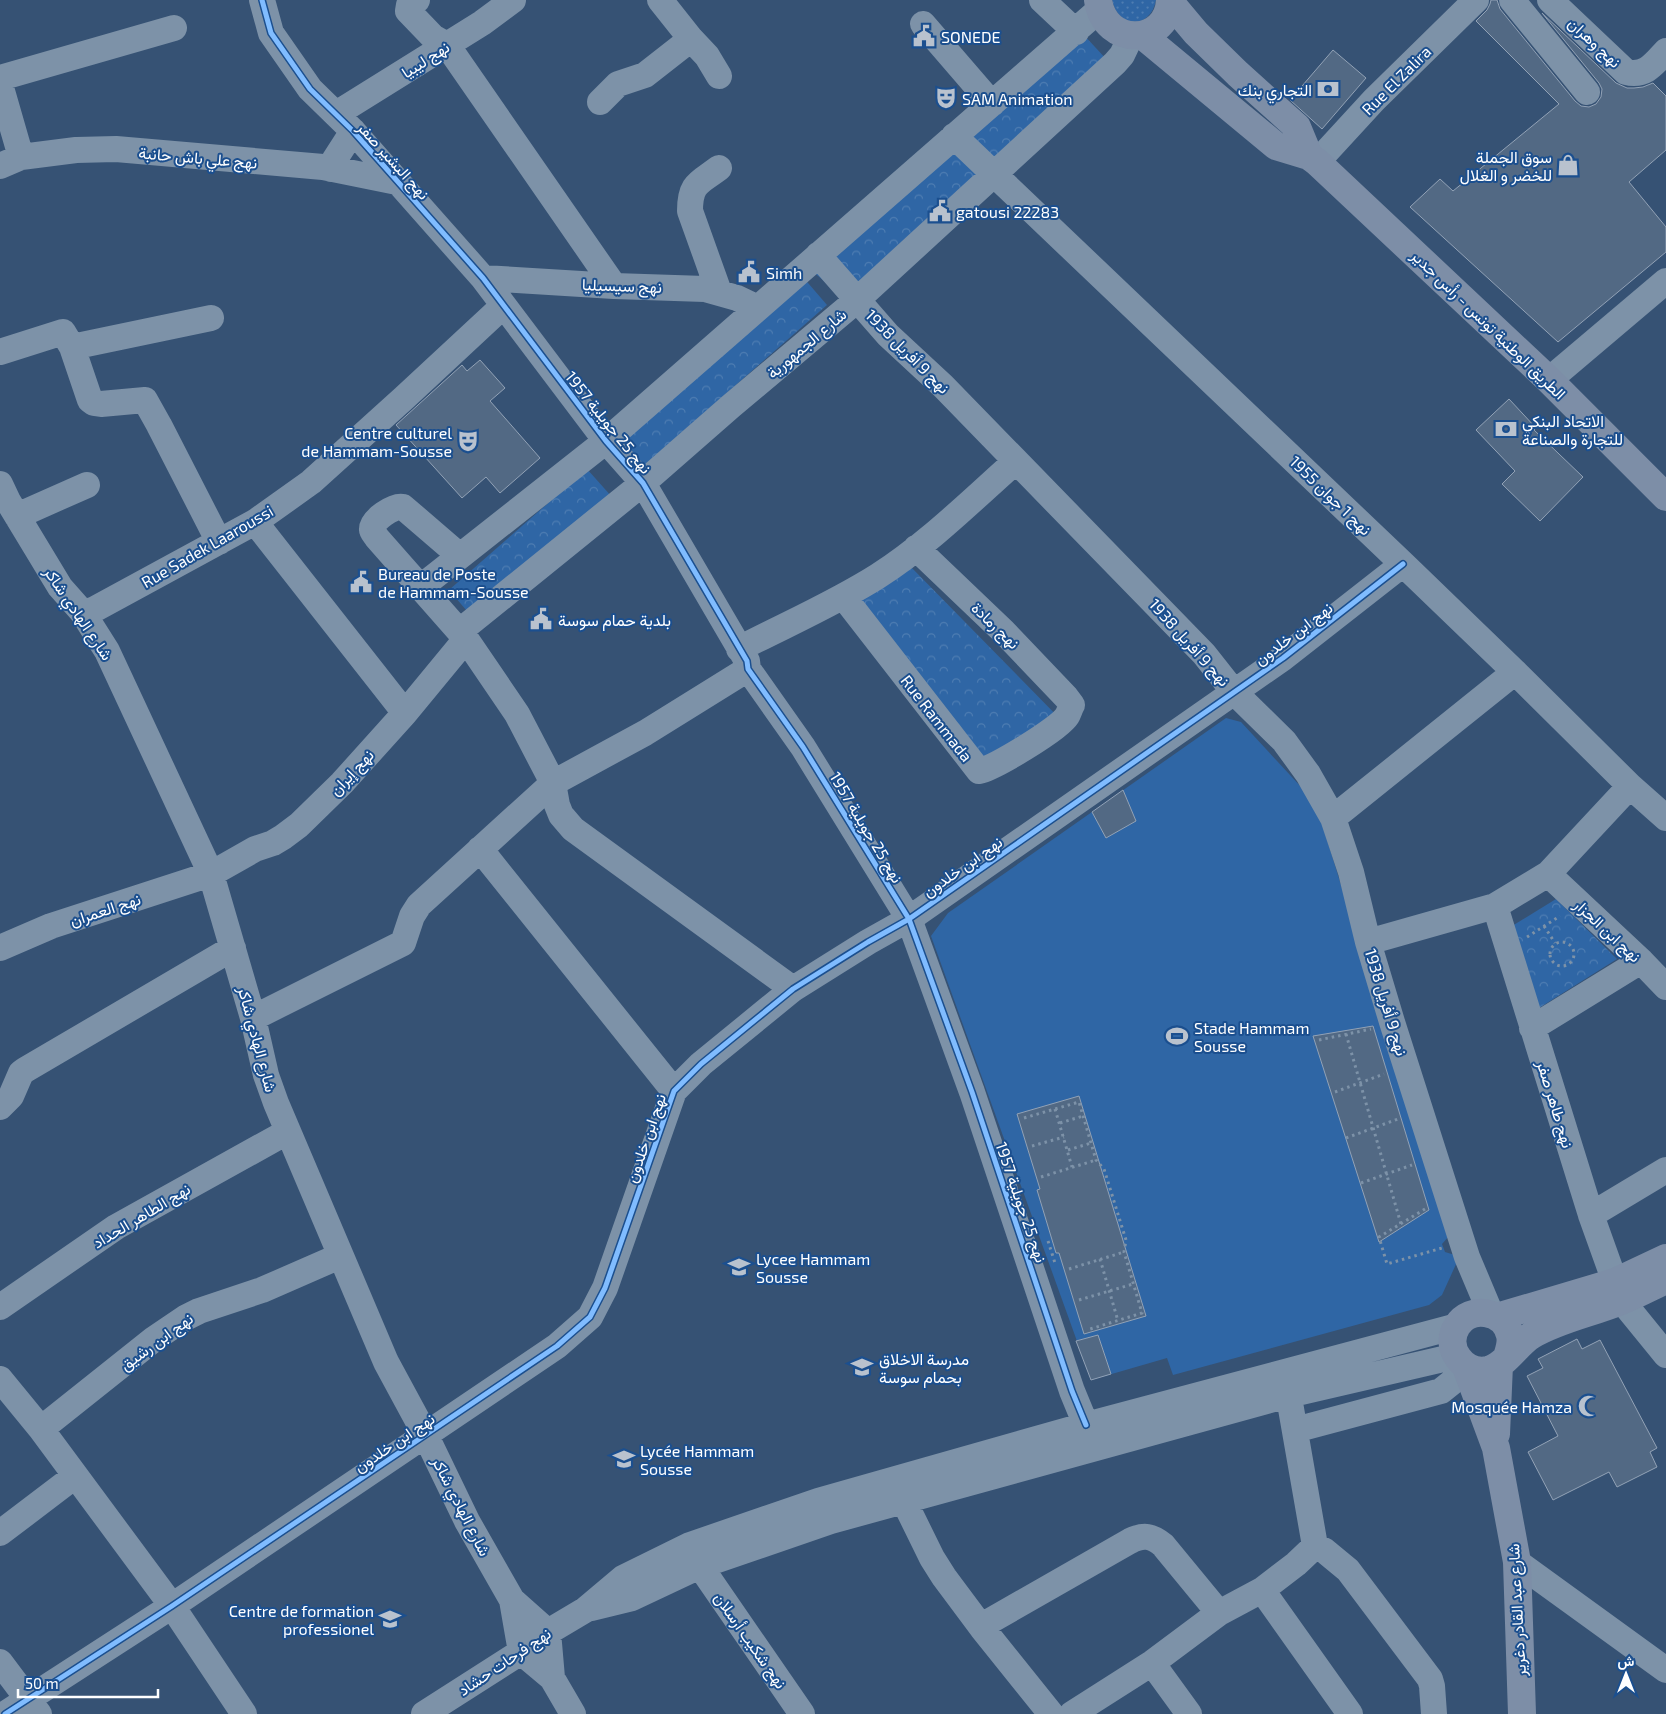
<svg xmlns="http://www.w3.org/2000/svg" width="1666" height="1714" viewBox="0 0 1666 1714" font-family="'Exo 2',Vazirmatn,sans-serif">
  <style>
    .grass { fill: url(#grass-dots) }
    .park { fill: url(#park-crowns) }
    .pitch { fill: #2f66a5 }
    .building { fill: #526984; stroke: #92a2b6 }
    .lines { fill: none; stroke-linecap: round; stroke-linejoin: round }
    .path { stroke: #7d92a8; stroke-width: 3; stroke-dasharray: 2.5 4; stroke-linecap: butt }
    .minor { stroke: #7d92a8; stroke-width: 26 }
    .major { stroke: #7d8ea7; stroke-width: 28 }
    .cycleway-casing { stroke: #1b4f8f; stroke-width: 8 }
    .cycleway { stroke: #80bcff; stroke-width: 5 }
    .labels { text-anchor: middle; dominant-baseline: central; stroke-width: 4; stroke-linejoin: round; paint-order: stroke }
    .poi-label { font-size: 16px; fill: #fff; stroke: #1b4f8f; text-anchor: start }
    .street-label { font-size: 16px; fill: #fff; stroke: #1b4f8f }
  </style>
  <defs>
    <pattern id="grass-dots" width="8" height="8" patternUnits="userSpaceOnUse" patternTransform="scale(1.25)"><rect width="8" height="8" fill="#2f66a5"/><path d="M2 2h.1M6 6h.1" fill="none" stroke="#4e7db2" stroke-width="1.8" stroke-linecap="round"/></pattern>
    <pattern id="park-crowns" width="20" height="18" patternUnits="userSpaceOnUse" patternTransform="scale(1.25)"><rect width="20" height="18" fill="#2f66a5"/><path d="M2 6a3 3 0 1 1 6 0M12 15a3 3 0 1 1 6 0" fill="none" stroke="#4e7db2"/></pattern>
  </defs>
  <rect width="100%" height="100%" fill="#365274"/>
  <!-- grass -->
  <path class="grass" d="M 1112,0 L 1156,0 C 1151,29 1118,29 1112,0 Z"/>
  <!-- park -->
  <path class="park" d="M 1082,33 L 1108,61 L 994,164 L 968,136 Z
    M 944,134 L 981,174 L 849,302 L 799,260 Z
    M 802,276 L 827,305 L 639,470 L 616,441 Z
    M 587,469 L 612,497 L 473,618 L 449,590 Z
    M 909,565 L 1065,724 L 990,774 L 851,596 Z
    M 1556,899 L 1617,959 L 1539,1008 L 1512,926 Z"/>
  <!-- pitch -->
  <path class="pitch" d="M 1226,718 L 1241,722 L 1302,788 L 1321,820 L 1449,1236 L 1442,1244 L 1445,1252 L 1455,1255 L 1457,1262 L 1442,1295 L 1429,1305 L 1173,1375 L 1167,1358 L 1091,1380 L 931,936 L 948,913 Z"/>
  <!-- building -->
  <path class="building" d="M 1491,0 L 1497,0 L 1500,9 L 1575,101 L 1581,106 L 1589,107 L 1596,104 L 1601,97 L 1602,89 L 1599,83 L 1542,13 L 1616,83 L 1627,88 L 1634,88 L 1643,87 L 1653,83 L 1666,96 L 1666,150 L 1629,182 L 1666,227 L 1666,252 L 1558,342 L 1410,207 L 1440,179 L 1453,191 L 1559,104 L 1476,21 L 1487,10 L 1490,4 Z
    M 1333,50 L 1366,78 L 1322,129 L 1290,100 Z
    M 480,360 L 505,388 L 490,401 L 540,458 L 500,493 L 486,477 L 462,498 L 396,425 L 462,365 L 467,371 Z
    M 1509,399 L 1536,428 L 1534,430 L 1583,477 L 1540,521 L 1502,484 L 1515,471 L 1476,430 Z
    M 1123,790 L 1136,821 L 1106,838 L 1092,812 Z
    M 1373,1026 L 1429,1210 L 1379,1242 L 1313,1036 Z
    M 1079,1096 L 1146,1316 L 1084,1334 L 1059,1253 L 1056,1253 L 1037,1190 L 1040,1189 L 1017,1114 Z
    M 1098,1335 L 1111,1374 L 1091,1380 L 1076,1341 Z
    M 1577,1339 L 1582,1349 L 1600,1340 L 1657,1448 L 1650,1452 L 1657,1467 L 1617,1487 L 1609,1472 L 1553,1500 L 1528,1452 L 1558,1436 L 1527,1376 L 1543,1368 L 1538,1359 Z"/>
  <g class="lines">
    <!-- path -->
    <path class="path" d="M 1544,926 L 1555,943
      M 1527,937 L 1560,916
      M1550 954a12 12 0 1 1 24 0a12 12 0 1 1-24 0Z
      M 1346,1034 L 1401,1224
      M 1319,1040 L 1371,1029
      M 1335,1092 L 1384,1074
      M 1055,1109 L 1072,1167
      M 1024,1118 L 1079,1102 L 1096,1160 L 1104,1169 L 1126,1240 L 1124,1252 L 1142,1313 L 1087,1330
      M 1060,1123 L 1083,1116
      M 1346,1138 L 1398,1119
      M 1032,1146 L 1064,1137
      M 1068,1150 L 1091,1143
      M 1041,1177 L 1096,1160
      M 1361,1183 L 1412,1165
      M 1425,1209 L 1379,1237 L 1387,1264 L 1442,1248
      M 1048,1241 L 1055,1263
      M 1100,1259 L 1118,1321
      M 1069,1269 L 1124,1252
      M 1079,1300 L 1133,1284"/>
    <!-- minor -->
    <path class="minor" d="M 262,0 L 271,33 L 310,89 L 353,131 L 483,278 L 606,441 L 643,483 L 747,661 L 748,669 L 803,747 L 909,919 L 972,1092 L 1072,1391 L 1086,1425
      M 417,0 L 409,5 L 408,11 L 433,37 L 447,45 L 614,286
      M 660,0 L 691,39 L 707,56 L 719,76
      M 1042,0 L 1076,32
      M 1512,0 L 1587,92
      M 1550,0 L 1626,72 C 1645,77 1654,64 1666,51
      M 923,24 L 992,104
      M 0,78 L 174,28
      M 0,84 L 21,157
      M 600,102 L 618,84 L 645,75 L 691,39
      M 336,114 L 482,23 L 513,0
      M 954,136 L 1403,564 L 1515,672 L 1630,786 L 1666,818
      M 1317,162 L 1374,100 L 1476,0
      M 0,166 L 21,157 L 76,150 L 116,149 L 323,167 L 397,182
      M 719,168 C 699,183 690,183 690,211 L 719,292
      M 331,169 L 335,159 L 353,131
      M 818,255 L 888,335 L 943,386 L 1204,654 L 1234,692 L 1284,741 L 1308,774 L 1333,818 L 1351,872 L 1368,942 L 1392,1022 L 1467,1257 L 1491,1314
      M 483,278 L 614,286 L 705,289 L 737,298 L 758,308
      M 72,347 L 211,318
      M 0,352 L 63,332 L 72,347 L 90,400 L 94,403 L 101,404 L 145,400 L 159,425 L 219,542
      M 1549,380 L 1666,281
      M 0,484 L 8,501 L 60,587 L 83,613 L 107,651 L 211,874 L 253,1018 L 266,1075 L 276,1103 L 386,1362 L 426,1436 L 467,1521 L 512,1600 L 548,1632 L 552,1678
      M 17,516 L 87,485
      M 255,522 L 405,713
      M 460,556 L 403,507 C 394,505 371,520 372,530 C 372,532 376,536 377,538 L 466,639 L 517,714 L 553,783 L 557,805 L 561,815 L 573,829 L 793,989
      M 421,587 L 606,441 L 1099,10
      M 843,596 L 979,771 C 994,768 1059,729 1067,716 C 1069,713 1070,708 1072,705 L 1066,697 L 1004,632 L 916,548
      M 83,613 L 95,609 L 255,522 L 311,482 L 404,398 L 503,306
      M 460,631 L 643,483 L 731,406 L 857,300 L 1115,63 L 1122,55 L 1131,36
      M 739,649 C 785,625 834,604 878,576 C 928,544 972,500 1016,461
      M 1333,818 L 1515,672
      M 480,849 L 674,1091
      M 1548,874 L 1641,961 L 1666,987
      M 1495,906 L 1591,1215 L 1615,1282 L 1622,1301 L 1666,1355
      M 1368,942 L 1495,906 L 1548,874 L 1630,786
      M 0,948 L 51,926 L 211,874 L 255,849 L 273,843 L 283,837 L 299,825 L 342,783 L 405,713 L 466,639
      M 253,1018 L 403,943 L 412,916 L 419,905 L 553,783 L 645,733 L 748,669
      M 1532,1028 L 1641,961
      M 0,1107 L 11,1096 L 21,1073 L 25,1070 L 233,948
      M 1591,1215 L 1666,1170
      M 0,1307 L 116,1227 L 287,1132
      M 0,1379 L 41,1429 L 172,1606 L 244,1714
      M 41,1429 L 154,1339 L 185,1318 L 199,1311 L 262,1290 L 340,1256
      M 1295,1430 L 1441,1391 L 1456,1379 L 1464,1364
      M 904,1501 L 932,1558 L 944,1577 L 982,1628 L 1051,1714
      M 0,1533 L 75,1476
      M 1315,1546 L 1325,1551 L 1348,1570 L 1430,1679 L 1432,1686 L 1434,1714
      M 1517,1562 L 1666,1670
      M 700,1566 L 802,1714
      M 1262,1590 L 1350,1714
      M 512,1600 L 521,1652 L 552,1678 L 573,1714
      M 591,1608 L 632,1598 L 700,1566 L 831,1521 L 1288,1395 L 1456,1356
      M 990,1621 L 1130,1541 C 1144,1534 1152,1536 1163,1545 L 1219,1613
      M 0,1662 L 39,1714
      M 1152,1663 L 1189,1714
      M 5,1714 L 172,1606 L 557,1346 L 590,1317 L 605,1288 L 674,1091 L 701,1064 L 793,989 L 868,942 L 909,919 L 1283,658 L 1403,564
      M 424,1714 L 521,1652 L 548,1632 L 585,1610 L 623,1578 L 690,1545 L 818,1501 L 1086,1425 L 1457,1326
      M 1072,1714 L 1152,1663 L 1219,1613 L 1262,1590 L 1296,1564 L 1315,1546 L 1286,1380"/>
    <!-- major -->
    <path class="major" d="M 1098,0 C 1105,49 1168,45 1170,0
      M 1170,2 L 1196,33 L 1238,74 L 1297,127 L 1309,156
      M 1142,35 L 1276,146 L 1309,156 L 1317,162 L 1549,380 L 1666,497
      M 1497,1317 L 1615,1282 L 1666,1258
      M 1507,1357 C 1509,1350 1512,1343 1510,1335 C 1504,1310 1470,1305 1457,1326 C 1443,1348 1464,1375 1488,1370 C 1505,1366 1517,1344 1532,1335 C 1559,1319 1592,1313 1621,1301 C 1636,1295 1651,1287 1666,1280
      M 1466,1367 L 1496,1448 L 1517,1562 L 1522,1714
      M 1496,1434 L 1499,1365"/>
    <!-- cycleway casing -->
    <g class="cycleway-casing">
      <path id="cycleway" d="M 262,0 L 271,33 L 310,89 L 353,131 L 483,278 L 606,441 L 643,483 L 747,661 L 748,669 L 803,747 L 909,919 L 972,1092 L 1072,1391 L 1086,1425
        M 5,1714 L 172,1606 L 557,1346 L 590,1317 L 605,1288 L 674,1091 L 701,1064 L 793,989 L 868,942 L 909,919 L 1283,658 L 1403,564"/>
    </g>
    <!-- cycleway -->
    <use href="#cycleway" class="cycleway"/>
  </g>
  <!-- icons -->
  <defs>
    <g id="civic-bare" transform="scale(1.725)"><path d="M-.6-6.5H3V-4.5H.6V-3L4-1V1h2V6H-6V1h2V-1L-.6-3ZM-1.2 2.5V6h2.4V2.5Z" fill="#b9c2ce" stroke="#1b4f8f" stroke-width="2.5" paint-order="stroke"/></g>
    <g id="bank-bare" transform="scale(1.725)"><path d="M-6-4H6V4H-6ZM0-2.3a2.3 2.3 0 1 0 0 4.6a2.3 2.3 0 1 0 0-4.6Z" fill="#b9c2ce" stroke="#1b4f8f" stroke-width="2.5" paint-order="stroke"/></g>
    <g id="theatre-bare" transform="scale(1.725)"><path d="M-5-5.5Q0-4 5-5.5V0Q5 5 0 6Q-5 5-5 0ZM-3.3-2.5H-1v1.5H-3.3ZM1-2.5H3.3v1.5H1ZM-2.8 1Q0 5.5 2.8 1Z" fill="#b9c2ce" stroke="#1b4f8f" stroke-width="2.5" paint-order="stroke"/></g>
    <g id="shop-bare" transform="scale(1.725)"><path d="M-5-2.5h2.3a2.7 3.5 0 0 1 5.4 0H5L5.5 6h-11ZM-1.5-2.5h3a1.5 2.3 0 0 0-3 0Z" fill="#b9c2ce" stroke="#1b4f8f" stroke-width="2.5" paint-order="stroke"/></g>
    <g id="stadium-bare" transform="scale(1.725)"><path d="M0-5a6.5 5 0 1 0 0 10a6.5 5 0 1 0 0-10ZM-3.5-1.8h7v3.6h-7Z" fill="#b9c2ce" stroke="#1b4f8f" stroke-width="2.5" paint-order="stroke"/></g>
    <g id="university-bare" transform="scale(1.725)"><path d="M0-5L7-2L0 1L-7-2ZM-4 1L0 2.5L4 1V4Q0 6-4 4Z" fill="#b9c2ce" stroke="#1b4f8f" stroke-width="2.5" paint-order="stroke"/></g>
    <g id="school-bare" transform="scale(1.725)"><path d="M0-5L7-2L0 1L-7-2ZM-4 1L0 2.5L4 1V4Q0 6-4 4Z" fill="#b9c2ce" stroke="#1b4f8f" stroke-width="2.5" paint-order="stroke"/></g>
    <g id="mosque-bare" transform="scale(1.725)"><path d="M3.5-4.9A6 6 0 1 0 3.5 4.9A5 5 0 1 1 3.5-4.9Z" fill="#b9c2ce" stroke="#1b4f8f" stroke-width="2.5" paint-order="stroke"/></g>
  </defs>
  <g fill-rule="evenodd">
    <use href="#civic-bare" x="924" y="36"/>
    <use href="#bank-bare" x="1328" y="89"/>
    <use href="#theatre-bare" x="946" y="98"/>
    <use href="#shop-bare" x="1568" y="165"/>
    <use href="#civic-bare" x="940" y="211"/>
    <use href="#civic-bare" x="749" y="272"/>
    <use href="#bank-bare" x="1506" y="429"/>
    <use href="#theatre-bare" x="468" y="441"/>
    <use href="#civic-bare" x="361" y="582"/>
    <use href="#civic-bare" x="541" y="619"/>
    <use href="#stadium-bare" x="1177" y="1036"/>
    <use href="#university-bare" x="739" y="1267"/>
    <use href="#school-bare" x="862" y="1367"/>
    <use href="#mosque-bare" x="1589" y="1406"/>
    <use href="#school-bare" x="624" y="1459"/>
    <use href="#school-bare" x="390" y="1619"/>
  </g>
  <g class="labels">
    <!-- poi labels -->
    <g class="poi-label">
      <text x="941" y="36">SONEDE</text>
      <text x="1312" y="89" text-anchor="end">التجاري بنك</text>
      <text x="962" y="98">SAM Animation</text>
      <text x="1552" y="156" text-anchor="end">سوق الجملة<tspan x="1552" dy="18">للخضر و الغلال</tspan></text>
      <text x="956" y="211">gatousi 22283</text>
      <text x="766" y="272">Simh</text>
      <text x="1522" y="420">الاتحاد البنكي<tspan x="1522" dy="18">للتجارة والصناعة</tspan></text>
      <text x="452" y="432" text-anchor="end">Centre culturel<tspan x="452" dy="18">de Hammam-Sousse</tspan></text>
      <text x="378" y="573">Bureau de Poste<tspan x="378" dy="18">de Hammam-Sousse</tspan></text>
      <text x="558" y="619">بلدية حمام سوسة</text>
      <text x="1194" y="1027">Stade Hammam<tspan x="1194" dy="18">Sousse</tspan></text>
      <text x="756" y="1258">Lycee Hammam<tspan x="756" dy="18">Sousse</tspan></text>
      <text x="879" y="1358">مدرسة الاخلاق<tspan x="879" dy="18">بحمام سوسة</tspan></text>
      <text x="1572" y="1406" text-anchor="end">Mosquée Hamza</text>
      <text x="640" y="1450">Lycée Hammam<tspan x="640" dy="18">Sousse</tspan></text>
      <text x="374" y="1610" text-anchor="end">Centre de formation<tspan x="374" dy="18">professionel</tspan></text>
    </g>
    <!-- street labels -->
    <g class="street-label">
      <text transform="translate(1595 42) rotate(43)">نهج وهران</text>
      <text transform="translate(425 59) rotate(-33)">نهج ليبيا</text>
      <text transform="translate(1396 80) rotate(-45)">Rue El Zalira</text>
      <text transform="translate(198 157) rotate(5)">نهج علي باش حانبة</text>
      <text transform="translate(394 160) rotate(48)">نهج البشير صفر</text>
      <text transform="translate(622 285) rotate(2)">نهج سيسيليا</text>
      <text transform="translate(1489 324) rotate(44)">الطريق الوطنية تونس - رأس جدير</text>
      <text transform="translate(806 343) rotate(-40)">شارع الجمهورية</text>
      <text transform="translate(908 351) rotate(45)">نهج 9 أفريل 1938</text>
      <text transform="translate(609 422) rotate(51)">نهج 25 جويلية 1957</text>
      <text transform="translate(1331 495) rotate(44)">نهج 1 جوان 1955</text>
      <text transform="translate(207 546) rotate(-30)">Rue Sadek Laaroussi</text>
      <text transform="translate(79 613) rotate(56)">شارع الهادي شاكر</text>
      <text transform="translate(996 625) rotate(44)">نهج رمادة</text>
      <text transform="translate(1293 633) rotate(-37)">نهج ابن خلدون</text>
      <text transform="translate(1190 642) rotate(48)">نهج 9 أفريل 1938</text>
      <text transform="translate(937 718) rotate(52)">Rue Rammada</text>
      <text transform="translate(351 772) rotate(-47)">نهج إيران</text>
      <text transform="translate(867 827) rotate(59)">نهج 25 جويلية 1957</text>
      <text transform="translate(962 866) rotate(-35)">نهج ابن خلدون</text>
      <text transform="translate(105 909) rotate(-18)">نهج العمران</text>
      <text transform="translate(1608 930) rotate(43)">نهج ابن الجزار</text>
      <text transform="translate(1387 1002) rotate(73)">نهج 9 أفريل 1938</text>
      <text transform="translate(258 1039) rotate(75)">شارع الهادي شاكر</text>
      <text transform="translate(1556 1104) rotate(73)">نهج طاهر صفر</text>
      <text transform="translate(645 1138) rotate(-71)">نهج ابن خلدون</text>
      <text transform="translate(1022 1202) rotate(71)">نهج 25 جويلية 1957</text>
      <text transform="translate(141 1215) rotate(-31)">نهج الطاهر الحداد</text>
      <text transform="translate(156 1341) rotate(-36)">نهج ابن رشيق</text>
      <text transform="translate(394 1442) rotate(-34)">نهج ابن خلدون</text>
      <text transform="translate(462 1506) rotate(63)">شارع الهادي شاكر</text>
      <text transform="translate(1516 1610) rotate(-93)">شارع عبد القادر دغرير</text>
      <text transform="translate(751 1640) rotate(55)">نهج شكيب أرسلان</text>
      <text transform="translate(504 1661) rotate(-34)">نهج فرحات حشاد</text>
    </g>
  </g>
  <!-- north arrow -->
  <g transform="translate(1626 1674)" stroke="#1b4f8f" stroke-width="4" paint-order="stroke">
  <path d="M0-4L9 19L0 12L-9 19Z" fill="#ffffff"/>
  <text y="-8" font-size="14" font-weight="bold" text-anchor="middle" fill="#ffffff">ش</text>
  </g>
  <!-- scale -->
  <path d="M18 1689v8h140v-8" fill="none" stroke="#ffffff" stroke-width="2.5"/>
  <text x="25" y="1689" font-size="15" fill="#ffffff" stroke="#1b4f8f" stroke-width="4" paint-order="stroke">50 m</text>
</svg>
